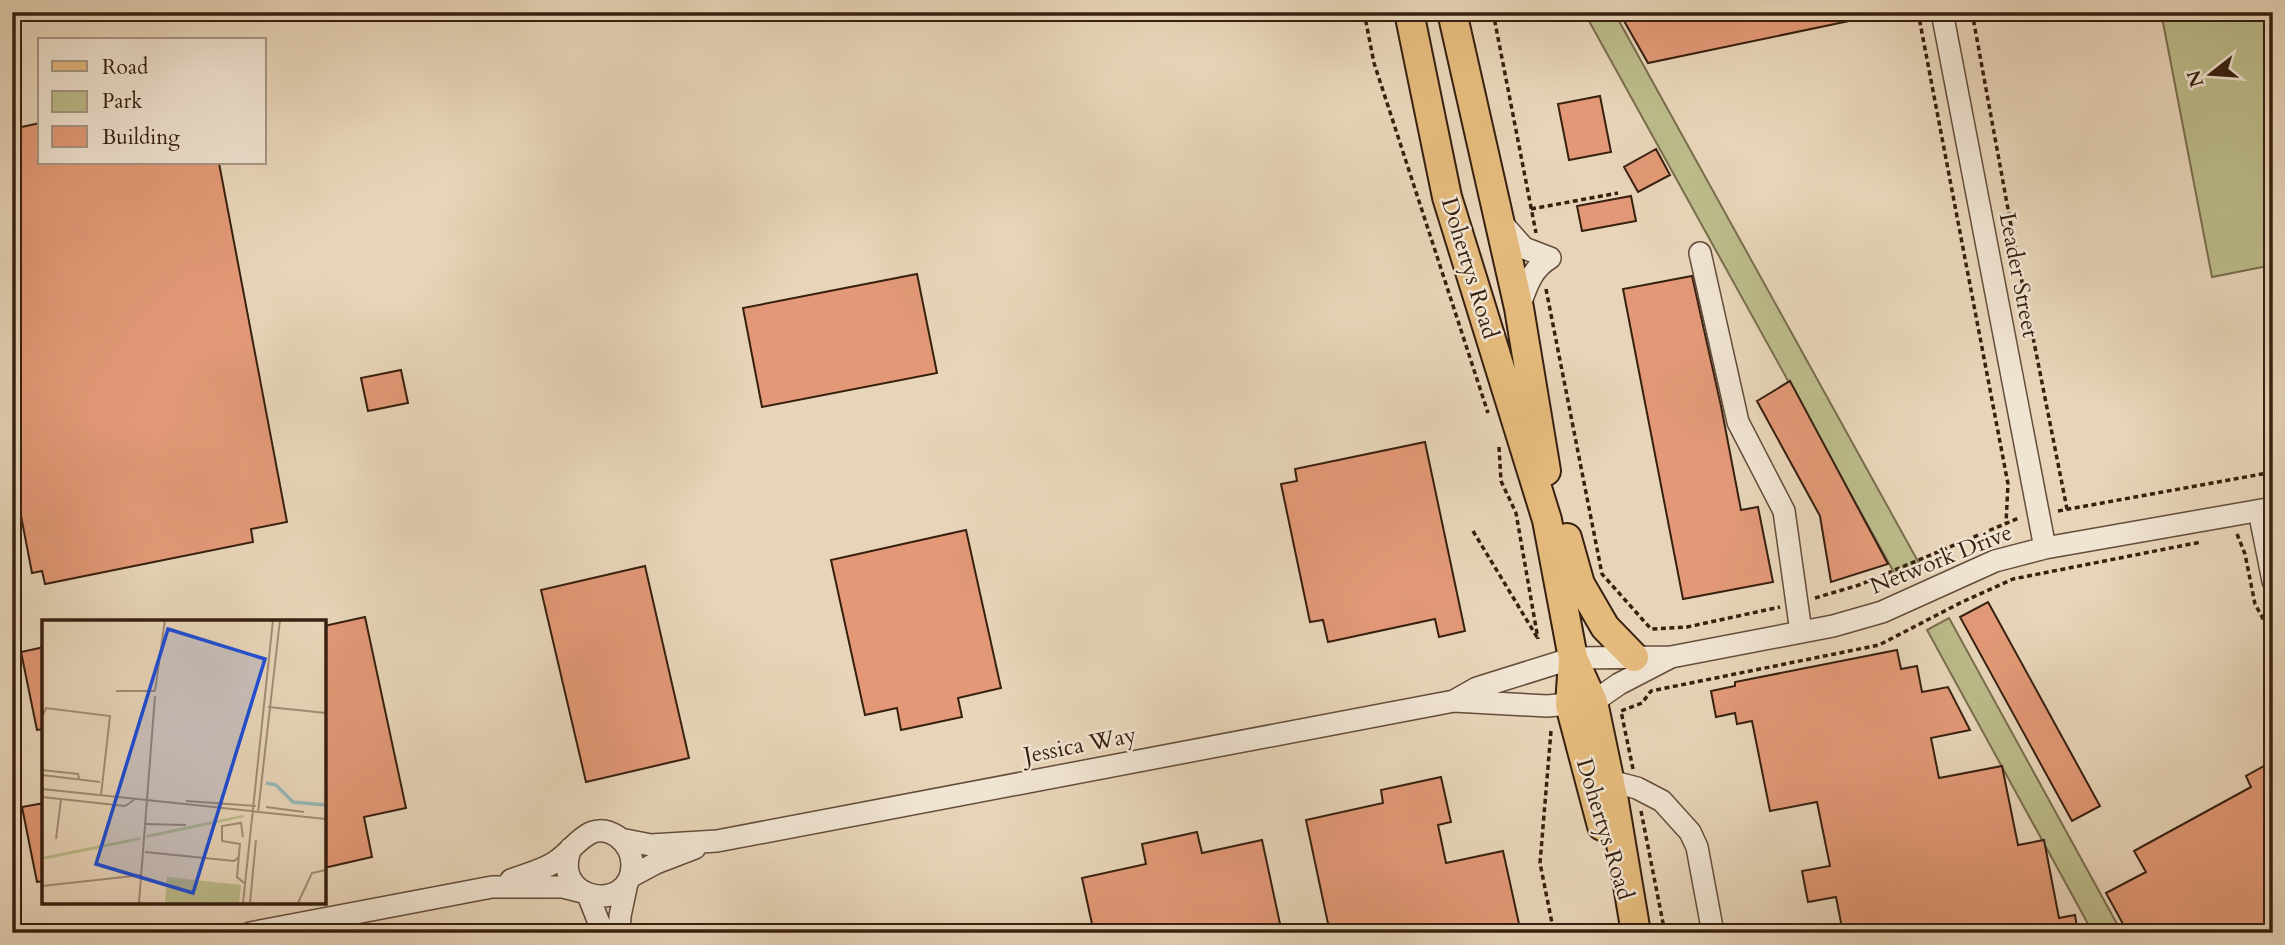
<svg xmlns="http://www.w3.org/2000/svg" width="2285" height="945" viewBox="0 0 2285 945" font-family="Cardo,serif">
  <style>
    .green { fill: #bcbc8b; stroke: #7a6e4e; stroke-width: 2 }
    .building { fill: #e39977; stroke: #372010; stroke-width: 2 }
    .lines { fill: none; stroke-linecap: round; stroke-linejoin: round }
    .minor-casing { stroke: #634d3a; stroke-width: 24 }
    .major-casing { stroke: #372010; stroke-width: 32 }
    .path { stroke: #372010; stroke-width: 3.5; stroke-dasharray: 5 3.5; stroke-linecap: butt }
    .minor { stroke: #f0e4d2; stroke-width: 21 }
    .major { stroke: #e4ba7c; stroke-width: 28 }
    .labels { text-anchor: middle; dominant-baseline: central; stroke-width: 5; stroke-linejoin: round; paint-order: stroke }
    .street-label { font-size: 23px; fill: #372010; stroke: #f0e4d2 }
    .inset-river { fill: none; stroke: #98b8b5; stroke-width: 3.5 }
    .inset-road { fill: none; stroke: #a18d75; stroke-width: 2 }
    .view { fill: #1d4ed8; fill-opacity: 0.15; stroke: #1d4ed8; stroke-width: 3.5 }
    .inset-edge { fill: none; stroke: #372010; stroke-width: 3.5 }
  </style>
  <rect width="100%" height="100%" fill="#e8d5b9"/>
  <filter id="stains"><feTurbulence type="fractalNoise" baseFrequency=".00286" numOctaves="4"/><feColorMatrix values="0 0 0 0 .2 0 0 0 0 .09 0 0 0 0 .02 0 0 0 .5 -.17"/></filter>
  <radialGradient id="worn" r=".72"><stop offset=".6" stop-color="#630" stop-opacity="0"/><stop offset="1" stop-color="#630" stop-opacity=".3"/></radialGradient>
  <!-- green -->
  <path class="green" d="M 1584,12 L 1614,12 L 1920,565 L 1896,576 Z
    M 2161,12 L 2273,12 L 2273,265 L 2212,277 Z
    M 1949,618 L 2122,933 L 2093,933 L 1927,630 Z"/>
  <!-- building -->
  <path class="building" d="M 1619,12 L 1859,12 L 1859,19 L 1648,63 Z
    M 1600,96 L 1611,152 L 1569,160 L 1558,104 Z
    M 40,123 L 40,163 L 219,163 L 287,522 L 251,529 L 253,542 L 45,584 L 42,571 L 32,573 L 12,469 L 12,129 Z
    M 1656,149 L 1670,175 L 1638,192 L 1624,167 Z
    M 1631,196 L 1636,221 L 1582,231 L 1577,206 Z
    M 917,274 L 937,373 L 762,407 L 743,308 Z
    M 1692,276 L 1721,406 L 1741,510 L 1758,507 L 1773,582 L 1683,599 L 1623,289 Z
    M 401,370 L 408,403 L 368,411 L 361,378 Z
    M 1790,381 L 1888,564 L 1831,582 L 1820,516 L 1757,401 Z
    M 1425,442 L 1465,631 L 1439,637 L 1435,619 L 1328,642 L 1323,620 L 1310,622 L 1281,484 L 1297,481 L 1295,469 Z
    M 966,530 L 1001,688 L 958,698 L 962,717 L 901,730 L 897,708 L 865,715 L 831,560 Z
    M 645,566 L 689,758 L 586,782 L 541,590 Z
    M 1988,602 L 2100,806 L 2072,821 L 1960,617 Z
    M 365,617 L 406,808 L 364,817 L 372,857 L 324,868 L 324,626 Z
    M 44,647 L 44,729 L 37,730 L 21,652 Z
    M 1897,650 L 1901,669 L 1917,666 L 1922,692 L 1948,687 L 1970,730 L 1931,738 L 1939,778 L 2002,766 L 2018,845 L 2044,840 L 2059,918 L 2075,915 L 2078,933 L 1843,933 L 1836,897 L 1808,902 L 1802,871 L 1830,866 L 1817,802 L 1770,811 L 1752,721 L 1737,724 L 1735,713 L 1716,717 L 1711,691 L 1735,686 L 1735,682 Z
    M 2273,761 L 2273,921 L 2251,933 L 2128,933 L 2106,893 L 2146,872 L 2134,851 L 2251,787 L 2246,776 Z
    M 1441,777 L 1451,822 L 1438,825 L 1446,863 L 1503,851 L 1521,933 L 1330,933 L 1306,820 L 1383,803 L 1381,790 Z
    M 44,803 L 44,881 L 37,882 L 22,807 Z
    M 1197,832 L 1202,853 L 1262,840 L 1282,933 L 1094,933 L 1082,878 L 1146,864 L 1142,844 Z"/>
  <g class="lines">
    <!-- minor casing -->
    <g class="minor-casing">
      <path id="minor" d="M 1942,12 L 2045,548
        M 1500,221 L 1524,248 L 1550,258
        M 1700,253 L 1738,422 L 1784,511 L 1801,632
        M 1519,308 C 1526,288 1531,269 1550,258
        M 2259,511 L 2273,581
        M 1454,701 L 1477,688 L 1573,658 L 1671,657 L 1833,626 L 1882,612 L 1995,561 L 2045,548 L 2273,508
        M 1610,781 L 1637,788 L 1662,801 L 1690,832 L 1697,847 L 1713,933
        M 620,839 L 651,845 L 717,841 L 1454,701 L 1547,706 L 1593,702 L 1619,684 L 1671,657
        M 630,877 L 656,863 L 695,848
        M 511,880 C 526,874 541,871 555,862 C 575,850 589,817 618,837 C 627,844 632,854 632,865 C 631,915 549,901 571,848
        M 588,895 L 603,933
        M 250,933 L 492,887 L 563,887 L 583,892
        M 619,933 L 620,916 L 627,883"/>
    </g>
    <!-- major casing -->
    <g class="major-casing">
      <path id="major" d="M 1409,12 L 1447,197 L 1547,520 L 1573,658 L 1593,702 L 1614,802 L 1636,933
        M 1452,12 L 1519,308 L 1546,471
        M 1567,538 L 1580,584 L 1605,627 L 1634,657
        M 1573,661 L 1570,705 L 1602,826"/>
    </g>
    <!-- path -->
    <path class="path" d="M 1364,12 L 1374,63 L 1488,413
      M 1493,12 L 1536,233
      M 1918,12 L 2008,484 L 2006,523
      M 1972,12 L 2012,231 L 2067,509
      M 1531,209 L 1618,193
      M 1546,289 L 1602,574 L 1651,629 L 1687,627 L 1780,607
      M 1499,447 L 1501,481 L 1516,513 L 1538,639
      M 2058,511 L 2273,472
      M 1473,531 L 1537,637
      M 2237,534 L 2245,554 L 2255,604 L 2273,637
      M 1815,598 L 1859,585 L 2019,518
      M 1551,731 L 1540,863 L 1554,933
      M 1633,769 L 1621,711 L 1642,703 L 1651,691 L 1879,645 L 1962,602 L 2013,579 L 2201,542
      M 1641,811 L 1665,933"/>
    <!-- minor -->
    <use href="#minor" class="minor"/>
    <!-- major -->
    <use href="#major" class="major"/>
  </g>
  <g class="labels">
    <!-- street labels -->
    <g class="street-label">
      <text transform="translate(1470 268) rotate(73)">Dohertys Road</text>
      <text transform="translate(2019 275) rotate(79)">Leader Street</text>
      <text transform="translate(1941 559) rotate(-22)">Network Drive</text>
      <text transform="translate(1080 745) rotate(-11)">Jessica Way</text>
      <text transform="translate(1605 829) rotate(73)">Dohertys Road</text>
    </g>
  </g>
  <!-- overview -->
  <g transform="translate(42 620)">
    <rect width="284" height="284" fill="#e8d5b9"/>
    <path d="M 201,195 L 203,197 L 105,218 L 104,215 ZM 98,217 L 98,220 L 0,240 L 0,237 ZM 125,257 L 199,265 L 197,283 L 123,283 Z" fill="#bcbc8b"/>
    <path class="inset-river" d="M 224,163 L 234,165 L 251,182 L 284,185"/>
    <path class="inset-road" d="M 74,71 L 113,71M 113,71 L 123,0M 226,87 L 284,93M 0,97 L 4,88 L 68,96 L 59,175M 0,150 L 36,154 L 37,159M 0,155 L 58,162M 0,169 L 284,199M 0,177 L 83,186 L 92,180M 144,181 L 214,186M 224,187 L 262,192M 216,193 L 238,0M 102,204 L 144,205M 14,219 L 19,179M 198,223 L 195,257 L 202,263M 198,224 L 180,221 L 180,206 L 199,203 L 201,217M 103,232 L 192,241 L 197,237M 0,266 L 100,255M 97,283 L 113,76M 201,283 L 231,0M 208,283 L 214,220M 256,283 L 270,253 L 284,250"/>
    <path class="view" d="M 126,9 L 223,39 L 151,273 L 54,244 Z"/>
    <rect width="284" height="284" class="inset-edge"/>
  </g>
  <!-- margin -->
  <rect width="2285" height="945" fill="none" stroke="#e8d5b9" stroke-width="42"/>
  <rect x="14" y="14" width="2257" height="917" fill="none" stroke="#372010" stroke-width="3.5"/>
  <rect x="21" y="21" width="2243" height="903" fill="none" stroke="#372010" stroke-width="2"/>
  <!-- legend -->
  <rect x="38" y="38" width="228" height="126" fill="#f0e4d2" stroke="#a69684" stroke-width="2"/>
  <rect x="52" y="61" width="35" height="10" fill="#e4ba7c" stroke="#a69684" stroke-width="2"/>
  <text x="102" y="74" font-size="21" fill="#372010">Road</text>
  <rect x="52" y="91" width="35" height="21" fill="#bcbc8b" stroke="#a69684" stroke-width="2"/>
  <text x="102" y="108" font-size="21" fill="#372010">Park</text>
  <rect x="52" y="126" width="35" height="21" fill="#e39977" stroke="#a69684" stroke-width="2"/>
  <text x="102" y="144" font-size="21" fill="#372010">Building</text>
  <!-- north arrow -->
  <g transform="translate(2211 74) rotate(253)" stroke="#f0e4d2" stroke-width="5" paint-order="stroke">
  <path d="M0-5L12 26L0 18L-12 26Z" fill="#372010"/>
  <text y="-10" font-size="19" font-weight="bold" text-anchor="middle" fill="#372010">N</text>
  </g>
  <rect width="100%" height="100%" filter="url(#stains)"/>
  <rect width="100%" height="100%" fill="url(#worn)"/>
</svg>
